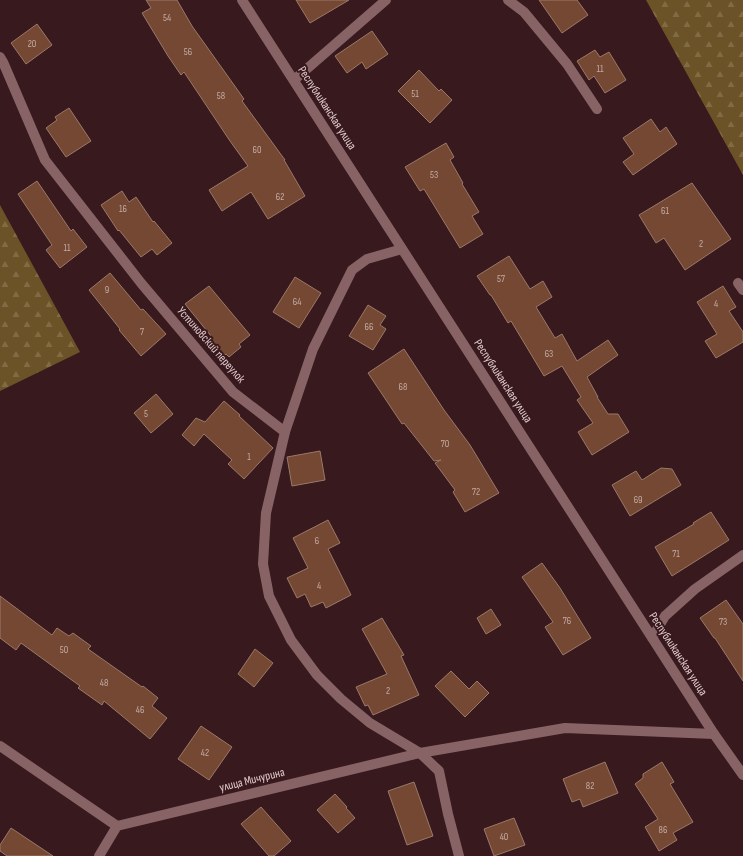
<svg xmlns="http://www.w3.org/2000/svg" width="743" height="856" viewBox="0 0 743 856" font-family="'Sofia Sans Condensed',sans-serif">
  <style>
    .forest { fill: url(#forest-firs) }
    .building { fill: #744832; stroke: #9b7969 }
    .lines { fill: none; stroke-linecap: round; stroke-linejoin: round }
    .lane { stroke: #886366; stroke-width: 10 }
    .street { stroke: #886366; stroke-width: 10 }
    .secondary { stroke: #886366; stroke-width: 10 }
    .labels { text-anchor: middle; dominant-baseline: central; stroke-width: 4; stroke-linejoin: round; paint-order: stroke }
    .number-label { font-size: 10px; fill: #c6aba6 }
    .street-label { font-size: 12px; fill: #e2cccd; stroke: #38191d }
  </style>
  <defs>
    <pattern id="forest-firs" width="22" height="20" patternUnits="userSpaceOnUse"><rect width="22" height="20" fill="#6c5327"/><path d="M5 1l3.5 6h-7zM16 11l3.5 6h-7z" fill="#816b45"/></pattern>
  </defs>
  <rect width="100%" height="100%" fill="#38191d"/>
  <!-- forest -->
  <path class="forest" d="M 646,0 L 743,0 L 743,175 Z
    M 0,205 L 80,352 L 0,391 Z"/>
  <!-- building -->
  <path class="building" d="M 146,0 L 177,0 L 192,26 L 244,99 L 242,101 L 285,160 L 284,160 L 305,196 L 268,219 L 251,192 L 222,211 L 209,190 L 248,166 L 230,141 L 184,72 L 181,75 L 168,56 L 142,13 L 151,8 Z
    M 296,0 L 349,0 L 310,23 Z
    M 539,0 L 577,0 L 588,15 L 562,33 Z
    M 37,24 L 52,45 L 26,64 L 11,43 Z
    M 372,31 L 388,54 L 366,69 L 362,62 L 347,73 L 335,56 Z
    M 595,50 L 600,57 L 609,52 L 626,80 L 605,93 L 594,76 L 589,80 L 577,61 Z
    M 419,70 L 439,91 L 441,89 L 452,100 L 430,123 L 398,91 Z
    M 69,108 L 91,141 L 66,157 L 46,128 L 57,120 L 55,117 Z
    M 651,119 L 660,132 L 666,127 L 677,144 L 633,175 L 623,162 L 634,154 L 623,138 Z
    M 446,143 L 454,157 L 450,160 L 463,183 L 462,184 L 479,212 L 472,216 L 483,234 L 460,248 L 424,189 L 420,191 L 405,167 Z
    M 37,181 L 71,231 L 73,229 L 87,247 L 60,268 L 46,250 L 52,245 L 18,194 Z
    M 692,183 L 731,239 L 685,270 L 664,238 L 656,243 L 639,215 Z
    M 122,191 L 129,202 L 136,197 L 153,222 L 154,221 L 172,243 L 157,255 L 152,249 L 141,257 L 119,230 L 118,231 L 101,205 Z
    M 509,256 L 530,289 L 543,281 L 552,297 L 536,307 L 555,338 L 562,334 L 577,361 L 608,340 L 618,355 L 587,377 L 598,397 L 597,397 L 608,414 L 618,414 L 629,432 L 592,455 L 578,432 L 593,423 L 577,400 L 581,397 L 562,366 L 544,376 L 511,321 L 508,323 L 491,295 L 490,295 L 477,276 Z
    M 110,273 L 141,310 L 143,309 L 166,334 L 141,356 L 119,330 L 120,329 L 89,290 Z
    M 295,277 L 321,293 L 299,328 L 273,312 Z
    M 209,286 L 250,335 L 239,344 L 241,347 L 229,357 L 226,354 L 224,356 L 209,338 L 211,336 L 185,304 Z
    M 723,286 L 736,307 L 729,311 L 743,332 L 743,342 L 716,358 L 705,341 L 717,334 L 697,302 Z
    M 368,305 L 386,316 L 380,325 L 386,329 L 373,350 L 349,336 Z
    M 404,349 L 444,410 L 470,445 L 499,493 L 465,512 L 453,492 L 455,490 L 435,463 L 441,460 L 434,461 L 404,423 L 402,424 L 368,373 Z
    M 156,394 L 173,414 L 151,433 L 134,413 Z
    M 224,401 L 240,415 L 239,416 L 273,448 L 244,479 L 228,464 L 232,460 L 204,434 L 194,446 L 182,435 L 196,418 L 205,422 Z
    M 320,451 L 325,480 L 292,486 L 287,457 Z
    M 661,468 L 672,469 L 681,485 L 630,516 L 612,485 L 636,471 L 642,480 Z
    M 711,512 L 729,540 L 672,576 L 655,547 L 694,524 L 693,523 Z
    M 328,520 L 340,543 L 328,549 L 351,595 L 326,608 L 323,602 L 311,607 L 305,594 L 297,598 L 287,578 L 308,568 L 293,538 Z
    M 542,563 L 560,588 L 591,638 L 563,655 L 545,627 L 553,622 L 522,577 Z
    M 0,596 L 52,635 L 57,628 L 69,636 L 73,633 L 91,646 L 88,649 L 142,687 L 143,686 L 158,698 L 152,706 L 167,718 L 150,739 L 104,701 L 102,705 L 78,688 L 80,686 L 21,643 L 16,650 L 0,638 Z
    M 726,600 L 743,624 L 743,681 L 715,638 L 714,638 L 700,618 Z
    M 491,609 L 501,625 L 486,634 L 477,618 Z
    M 382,618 L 404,655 L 401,656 L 419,695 L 373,715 L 368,705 L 365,706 L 356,687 L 387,674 L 362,629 Z
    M 255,649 L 273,663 L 254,687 L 238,674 Z
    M 451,671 L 469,689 L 477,681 L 489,693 L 465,717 L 435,686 Z
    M 201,726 L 232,747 L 209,780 L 178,759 Z
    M 605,762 L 618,793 L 583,807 L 580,799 L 572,802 L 563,779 Z
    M 662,762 L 674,782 L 670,784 L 693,822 L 673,833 L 677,840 L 659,851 L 645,827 L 658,819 L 635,784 L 643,778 L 643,774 Z
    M 414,782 L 433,836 L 407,845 L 388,791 Z
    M 335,794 L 347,807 L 346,808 L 355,818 L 338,833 L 317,810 Z
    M 261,807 L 291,841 L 274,856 L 269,856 L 241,824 Z
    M 514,818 L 525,845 L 494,856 L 484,829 Z
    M 11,828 L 53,856 L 7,856 L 0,851 L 0,845 Z"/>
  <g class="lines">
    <!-- lane -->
    <path class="lane" d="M 285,432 L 313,349 L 352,270 L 367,259 L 402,249"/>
    <!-- street -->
    <path class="street" d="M 242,0 L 714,734
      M 508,0 L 524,12 L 567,64 L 597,109
      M 0,57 L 3,62 L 45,160 L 141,283 L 233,392 L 285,432 L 266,513 L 263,564 L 269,596 L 291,640 L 317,675 L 341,699 L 370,723 L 420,753 L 439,771 L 448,814 L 459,856
      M 294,80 L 386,0
      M 738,283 L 743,290
      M 652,638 L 665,616 L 695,589 L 743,555"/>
    <!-- secondary -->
    <path class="secondary" d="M 0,746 L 117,826 L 420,753 L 565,728 L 714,734 L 743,775
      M 99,856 L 117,826"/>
  </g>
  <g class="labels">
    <!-- number labels -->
    <g class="number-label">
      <text x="167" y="18">54</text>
      <text x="32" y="44">20</text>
      <text x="188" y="52">56</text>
      <text x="600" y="69">11</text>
      <text x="415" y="94">51</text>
      <text x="221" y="96">58</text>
      <text x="257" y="150">60</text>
      <text x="434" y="175">53</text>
      <text x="280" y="197">62</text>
      <text x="123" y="209">16</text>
      <text x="665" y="211">61</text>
      <text x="701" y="244">2</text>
      <text x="67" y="248">11</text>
      <text x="501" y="279">57</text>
      <text x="107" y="290">9</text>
      <text x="297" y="302">64</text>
      <text x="716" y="304">4</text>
      <text x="369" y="327">66</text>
      <text x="142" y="332">7</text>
      <text x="549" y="354">63</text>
      <text x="403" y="387">68</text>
      <text x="146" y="414">5</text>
      <text x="445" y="444">70</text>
      <text x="249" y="457">1</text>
      <text x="476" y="492">72</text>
      <text x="638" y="500">69</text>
      <text x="317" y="541">6</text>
      <text x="676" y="554">71</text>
      <text x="319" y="586">4</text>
      <text x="567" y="621">76</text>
      <text x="723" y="622">73</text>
      <text x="64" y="650">50</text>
      <text x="104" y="683">48</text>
      <text x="388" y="691">2</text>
      <text x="140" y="710">46</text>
      <text x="205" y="753">42</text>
      <text x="590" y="786">82</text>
      <text x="663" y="830">86</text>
      <text x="504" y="837">40</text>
    </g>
    <!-- street labels -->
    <g class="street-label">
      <text transform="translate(327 108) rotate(57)">Республиканская улица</text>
      <text transform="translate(211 345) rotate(49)">Устиновский переулок</text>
      <text transform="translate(503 381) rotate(57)">Республиканская улица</text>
      <text transform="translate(678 654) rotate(57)">Республиканская улица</text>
      <text transform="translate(252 780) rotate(-14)">улица Мичурина</text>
    </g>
  </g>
</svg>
